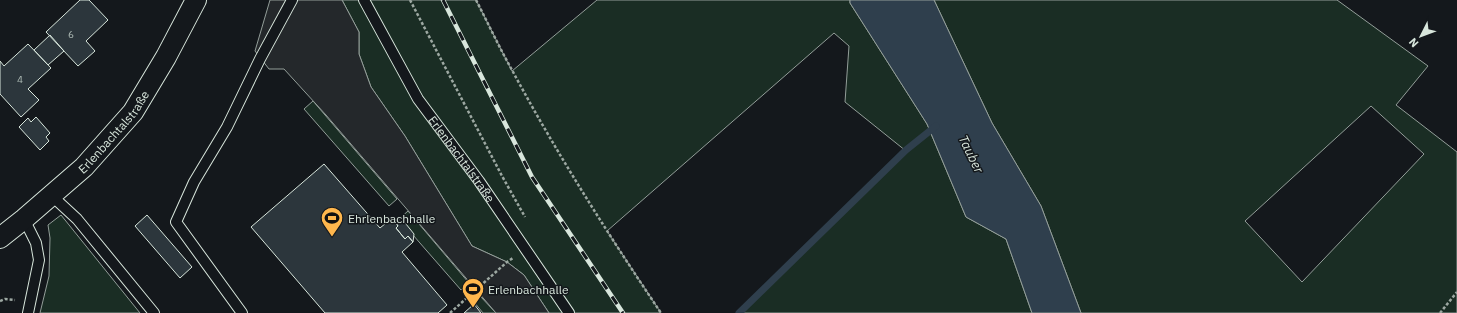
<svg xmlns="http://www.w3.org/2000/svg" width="1457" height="313" viewBox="0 0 1457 313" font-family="'IBM Plex Sans',sans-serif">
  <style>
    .green { fill: #1a2d24; stroke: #939e99; fill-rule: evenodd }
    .parking { fill: #24282b; stroke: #939e99 }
    .water { fill: #2f3f4d; stroke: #939e99 }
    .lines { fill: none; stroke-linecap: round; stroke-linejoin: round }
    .stream { stroke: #2f3f4d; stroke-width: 7 }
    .building { fill: #2c363c; stroke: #d8e6dc }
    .service-casing { stroke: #d8e6dc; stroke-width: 12 }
    .minor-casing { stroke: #d8e6dc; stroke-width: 22 }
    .path { stroke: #9da8a2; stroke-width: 2.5; stroke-dasharray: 3 2; stroke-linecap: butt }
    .service { stroke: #14181c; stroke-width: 10 }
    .minor { stroke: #14181c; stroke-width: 20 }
    .rail-casing { stroke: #d8e6dc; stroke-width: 4.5 }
    .rail { stroke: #14181c; stroke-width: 3; stroke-dasharray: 9; stroke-linecap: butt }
    .labels { text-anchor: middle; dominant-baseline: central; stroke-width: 3; stroke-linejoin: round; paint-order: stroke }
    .number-label { font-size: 10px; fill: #adbab4 }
    .street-label { font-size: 12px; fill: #d8e6dc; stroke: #14181c }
    .poi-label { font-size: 12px; fill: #d8e6dc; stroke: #14181c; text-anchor: start }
    .water-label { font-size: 13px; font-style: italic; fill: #d8e6dc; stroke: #14181c }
  </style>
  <rect width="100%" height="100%" fill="#14181c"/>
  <!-- green -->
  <path class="green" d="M 342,0 L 476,0 L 512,71 L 597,0 L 850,0 L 850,3 L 927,124 L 966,217 L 1006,239 L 1032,313 L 739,313 L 906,151 L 845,102 L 849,46 L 834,33 L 607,231 L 661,313 L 549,313 L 524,275 L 507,262 L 472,246 L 405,136 L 371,87 L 359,54 L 359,32 Z
    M 934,0 L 1337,0 L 1428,66 L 1396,105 L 1457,152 L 1457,313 L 1081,313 L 1041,206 L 992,123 ZM 1371,106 L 1424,154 L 1302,282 L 1245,221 Z
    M 313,101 L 397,199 L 389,206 L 304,109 Z
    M 408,211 L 469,283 L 461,290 L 399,219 Z
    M 61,215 L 140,313 L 40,313 L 49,276 L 50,238 L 48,225 Z
    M 480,296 L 496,313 L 483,313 L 474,302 Z"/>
  <!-- parking -->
  <path class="parking" d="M 270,0 L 342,0 L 359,32 L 359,54 L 371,87 L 405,136 L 472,246 L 507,262 L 524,275 L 549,313 L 496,313 L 326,115 L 284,69 L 269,69 L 255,51 Z"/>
  <!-- water -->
  <path class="water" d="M 850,0 L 934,0 L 992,123 L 1041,206 L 1081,313 L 1032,313 L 1006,239 L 966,217 L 927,124 L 850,3 Z"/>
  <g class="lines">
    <!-- stream -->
    <path class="stream" d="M 739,313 L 906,150 L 936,126"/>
  </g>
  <!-- building -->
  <path class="building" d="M 80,0 L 89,0 L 108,20 L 86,41 L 95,51 L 78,66 L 46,32 Z
    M 50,35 L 64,51 L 48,65 L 34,50 Z
    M 28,44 L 51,68 L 28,89 L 39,100 L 21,117 L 0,94 L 0,61 L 4,66 Z
    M 36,117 L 50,133 L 46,137 L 49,141 L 40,150 L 19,127 L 28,118 L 31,122 Z
    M 324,164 L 380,228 L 392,218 L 398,226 L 396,228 L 405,239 L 408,236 L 413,242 L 402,252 L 447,305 L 438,313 L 325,313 L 251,227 Z
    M 147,215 L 192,267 L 180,278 L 135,226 Z
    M 392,218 L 402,219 L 414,234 L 413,242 L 408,236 L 405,239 L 396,228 L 398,226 Z
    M 474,304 L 481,313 L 464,313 Z"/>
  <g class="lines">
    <!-- service casing -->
    <g class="service-casing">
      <g id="service">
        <path id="s1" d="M 364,0 L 418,99 L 479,181 L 569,313"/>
        <path d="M 51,195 L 77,219 L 154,313"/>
        <path d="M 24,219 L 36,243 L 39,260 L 28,313"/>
        <path d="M 242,313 L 176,222 L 194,182 L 227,127 L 260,59 L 292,0"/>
      </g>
    </g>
    <!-- minor casing -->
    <g class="minor-casing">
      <g id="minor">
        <path id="s2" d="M 0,238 L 24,219 L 84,167 L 133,112 L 166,57 L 196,0"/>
      </g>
    </g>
    <!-- path -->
    <path class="path" d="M 410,0 L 502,176 L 525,217
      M 476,0 C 488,23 499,47 512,70 C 557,154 608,234 661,313
      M 0,301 L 5,299 L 15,300
      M 450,313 L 507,262 L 513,258
      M 1440,313 L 1457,292"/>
    <!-- service -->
    <use href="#service" class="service"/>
    <!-- minor -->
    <use href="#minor" class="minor"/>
    <!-- rail casing -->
    <g class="rail-casing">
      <path id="rail" d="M 443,0 L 532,177 L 623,313"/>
    </g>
    <!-- rail -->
    <use href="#rail" class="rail"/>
  </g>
  <!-- icons -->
  <defs>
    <g id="stadium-pin" transform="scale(1.15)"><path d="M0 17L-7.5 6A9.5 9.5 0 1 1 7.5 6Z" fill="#ffb74d" stroke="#14181c"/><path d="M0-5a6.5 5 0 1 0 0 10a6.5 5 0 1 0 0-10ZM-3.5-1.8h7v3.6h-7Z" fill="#111"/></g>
  </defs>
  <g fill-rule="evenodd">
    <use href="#stadium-pin" x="332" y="218"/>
    <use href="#stadium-pin" x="473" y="289"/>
  </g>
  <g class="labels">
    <!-- number labels -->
    <g class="number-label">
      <text x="71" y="34">6</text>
      <text x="20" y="79">4</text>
    </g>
    <!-- street labels -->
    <g class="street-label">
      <text stroke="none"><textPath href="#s2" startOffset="156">Erlenbachtalstraße</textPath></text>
      <text stroke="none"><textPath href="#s1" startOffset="187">Erlenbachtalstraße</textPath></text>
    </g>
    <!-- poi labels -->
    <g class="poi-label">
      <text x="348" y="218">Ehrlenbachhalle</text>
      <text x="488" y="289">Erlenbachhalle</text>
    </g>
    <!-- water labels -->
    <g class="water-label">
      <text transform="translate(971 154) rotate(64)">Tauber</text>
    </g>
  </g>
  <!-- north arrow -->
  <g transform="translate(1421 36) rotate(228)" stroke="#14181c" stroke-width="3" paint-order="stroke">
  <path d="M0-3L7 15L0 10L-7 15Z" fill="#d8e6dc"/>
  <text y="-6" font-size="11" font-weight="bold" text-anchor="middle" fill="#d8e6dc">N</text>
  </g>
</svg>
